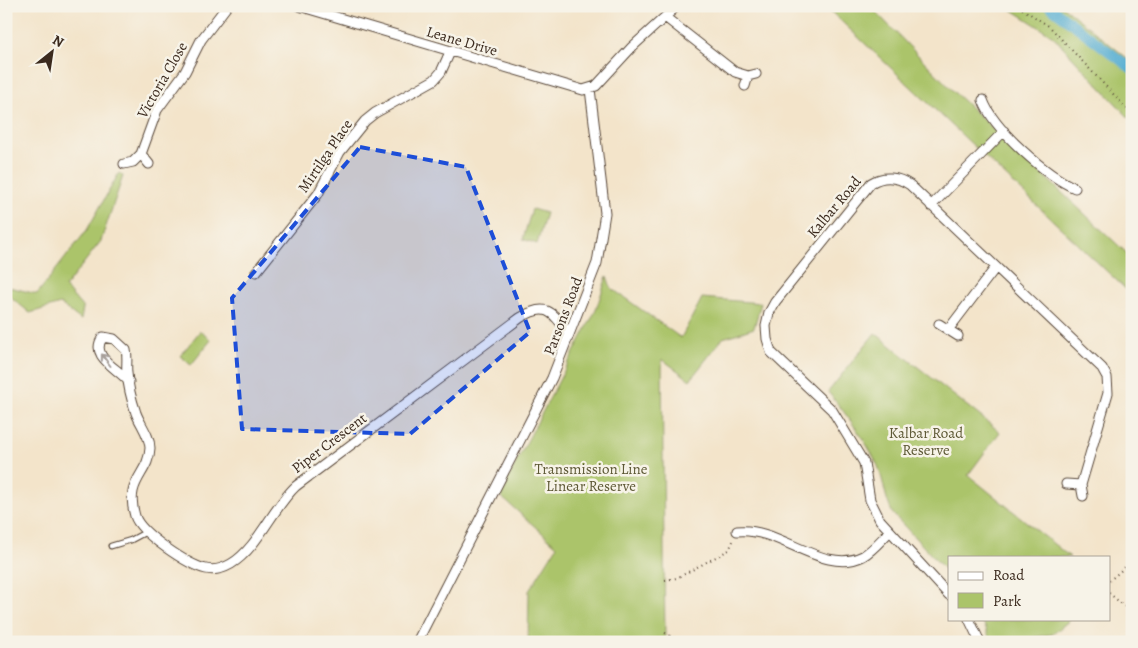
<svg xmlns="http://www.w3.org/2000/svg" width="1138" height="648" viewBox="0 0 1138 648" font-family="Alegreya,serif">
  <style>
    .green { fill: #abc46a; stroke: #737744 }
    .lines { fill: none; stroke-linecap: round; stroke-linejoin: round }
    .canal { stroke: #55add2; stroke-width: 10 }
    .lane-casing { stroke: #574638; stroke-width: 7 }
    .street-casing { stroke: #574638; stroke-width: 11 }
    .path { stroke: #574638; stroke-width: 2; stroke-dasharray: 1 4; stroke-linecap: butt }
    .lane { stroke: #fff; stroke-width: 4.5 }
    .street { stroke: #fff; stroke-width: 9 }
    .oneway { stroke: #a79f9a }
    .marked { fill: #1d4ed8; fill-opacity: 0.2; stroke: #1d4ed8; stroke-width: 4; stroke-dasharray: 10 6; stroke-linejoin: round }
    .labels { text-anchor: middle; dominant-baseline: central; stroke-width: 5; stroke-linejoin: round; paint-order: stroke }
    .street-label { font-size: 15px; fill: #3b2a1e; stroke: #f7f3e8 }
    .park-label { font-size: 15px; fill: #5d5835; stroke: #f7f3e8 }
  </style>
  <rect width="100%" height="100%" fill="#f7f3e8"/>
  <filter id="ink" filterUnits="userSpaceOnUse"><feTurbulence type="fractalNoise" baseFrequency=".02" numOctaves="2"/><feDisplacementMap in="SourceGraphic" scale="10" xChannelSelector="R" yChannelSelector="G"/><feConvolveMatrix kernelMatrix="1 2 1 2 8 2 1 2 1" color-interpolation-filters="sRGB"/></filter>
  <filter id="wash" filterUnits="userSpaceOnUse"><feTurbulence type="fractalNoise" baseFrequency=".0096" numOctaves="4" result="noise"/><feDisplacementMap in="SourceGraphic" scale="20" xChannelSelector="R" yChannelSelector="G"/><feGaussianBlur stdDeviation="1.12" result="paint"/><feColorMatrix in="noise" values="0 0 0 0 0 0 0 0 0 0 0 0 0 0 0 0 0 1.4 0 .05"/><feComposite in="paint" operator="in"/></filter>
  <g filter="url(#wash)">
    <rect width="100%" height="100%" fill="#f3e4ca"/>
    <!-- green -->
    <path class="green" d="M 825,6 L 870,6 L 956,94 L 1132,258 L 1132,295 Z
      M 1006,6 L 1062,6 L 1132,62 L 1132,121 L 1053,36 Z
      M 119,173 L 123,176 L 101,241 L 65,287 L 83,308 L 81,320 L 60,304 L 30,313 L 6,293 L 6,290 L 9,287 L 37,294 L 87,230 Z
      M 532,209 L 546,213 L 537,244 L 523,239 Z
      M 607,276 L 611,288 L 681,338 L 702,298 L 761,303 L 754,328 L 723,338 L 690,380 L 662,359 L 665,642 L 528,642 L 529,591 L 557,546 L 499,495 L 596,310 Z
      M 200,331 L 211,340 L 191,365 L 180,356 Z
      M 875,333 L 1000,432 L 968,475 L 1070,557 L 949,557 L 949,574 L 893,514 C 885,499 884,482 878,466 C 866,440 846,414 828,392 Z
      M 982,619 L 1071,619 L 1053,634 L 1009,642 L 991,642 Z"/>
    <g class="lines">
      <!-- canal -->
      <path class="canal" d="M 1049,6 L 1132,69"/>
    </g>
  </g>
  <g filter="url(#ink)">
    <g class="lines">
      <!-- lane casing -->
      <g class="lane-casing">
        <path id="lane" d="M 111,546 L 131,540 L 146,532"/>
      </g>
      <!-- street casing -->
      <g class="street-casing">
        <path id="street" d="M 299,6 L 583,90 L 596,86 L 632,47 L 677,6
          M 665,17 L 735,72 L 748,76
          M 745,86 L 748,76 L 756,74
          M 983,100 C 993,129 1047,176 1075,188
          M 141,154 L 149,164
          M 124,164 L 133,162 L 141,154 L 157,110 L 185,72 L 201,40 L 227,6
          M 931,206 L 1004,131
          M 256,272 L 318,194 L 340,152 L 365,121 L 375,113 L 434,80 L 441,72 L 450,52
          M 939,324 L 958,336
          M 948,330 L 996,267
          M 129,382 C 120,369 88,357 103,337 L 114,339 L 126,350 C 128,358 126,365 127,373 C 128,386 132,401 136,413 C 140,424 150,436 150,448 C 149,475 124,480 135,516 C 140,533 188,565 206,569 C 215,571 224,568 231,564 C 258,548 273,507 296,486 L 520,318 C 546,302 552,311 568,333
          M 1066,484 L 1081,485 L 1083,496
          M 737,531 C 779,526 824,576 863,556 C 873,550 881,540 889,532
          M 949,595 L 880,520 L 870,500 L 864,463 L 832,410 L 771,352 L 767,339 L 766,326 L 769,313 L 775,302 L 871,183 C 884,175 898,177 910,185 L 1102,368 L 1107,377 L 1108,393 L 1081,485
          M 969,619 L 980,642
          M 417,642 L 552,378 L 597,263 L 605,213 L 590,89"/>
      </g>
      <!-- path -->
      <path class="path" d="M 1018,6 L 1050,27 L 1132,114
        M 665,580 L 677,578 L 729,550 L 734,539
        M 1109,581 L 1132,561
        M 1109,593 L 1132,613
        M 665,633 L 682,642"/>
      <!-- lane -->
      <use href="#lane" class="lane"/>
      <!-- street -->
      <use href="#street" class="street"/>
    </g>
    <!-- one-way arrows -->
    <defs><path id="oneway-shaft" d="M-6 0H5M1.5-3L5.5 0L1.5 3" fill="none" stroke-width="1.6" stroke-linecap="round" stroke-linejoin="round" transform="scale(1.25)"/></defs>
    <use class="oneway" href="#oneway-shaft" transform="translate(106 360) rotate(-127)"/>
  </g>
  <!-- marked area -->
  <path class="marked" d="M 360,147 L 466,167 L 530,332 L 410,434 L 242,429 L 232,298 Z"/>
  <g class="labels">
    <!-- street labels -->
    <g class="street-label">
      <text transform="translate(462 41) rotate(16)">Leane Drive</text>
      <text transform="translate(162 80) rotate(-60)">Victoria Close</text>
      <text transform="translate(325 156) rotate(-56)">Mirtilga Place</text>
      <text transform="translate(834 207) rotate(-50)">Kalbar Road</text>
      <text transform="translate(563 316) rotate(-69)">Parsons Road</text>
      <text transform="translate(329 443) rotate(-37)">Piper Crescent</text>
    </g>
    <!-- park labels -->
    <g class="park-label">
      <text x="926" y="433">Kalbar Road<tspan x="926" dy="17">Reserve</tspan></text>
      <text x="591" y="469">Transmission Line<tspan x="591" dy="17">Linear Reserve</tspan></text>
    </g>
  </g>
  <!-- margin -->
  <rect width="1138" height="648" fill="none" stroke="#f7f3e8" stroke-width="25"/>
  <!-- legend -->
  <rect x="948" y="556" width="162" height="65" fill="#f7f3e8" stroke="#aca397"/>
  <rect x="958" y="572" width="25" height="8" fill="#ffffff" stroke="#aca397"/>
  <text x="993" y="580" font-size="15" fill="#3b2a1e">Road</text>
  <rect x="958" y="593" width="25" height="15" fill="#abc46a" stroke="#aca397"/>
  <text x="993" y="606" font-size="15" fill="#3b2a1e">Park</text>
  <!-- north arrow -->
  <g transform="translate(52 52) rotate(30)" stroke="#f7f3e8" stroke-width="4" paint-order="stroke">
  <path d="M0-4L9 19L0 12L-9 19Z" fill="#3b2a1e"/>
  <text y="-8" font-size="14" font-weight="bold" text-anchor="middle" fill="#3b2a1e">N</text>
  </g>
</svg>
